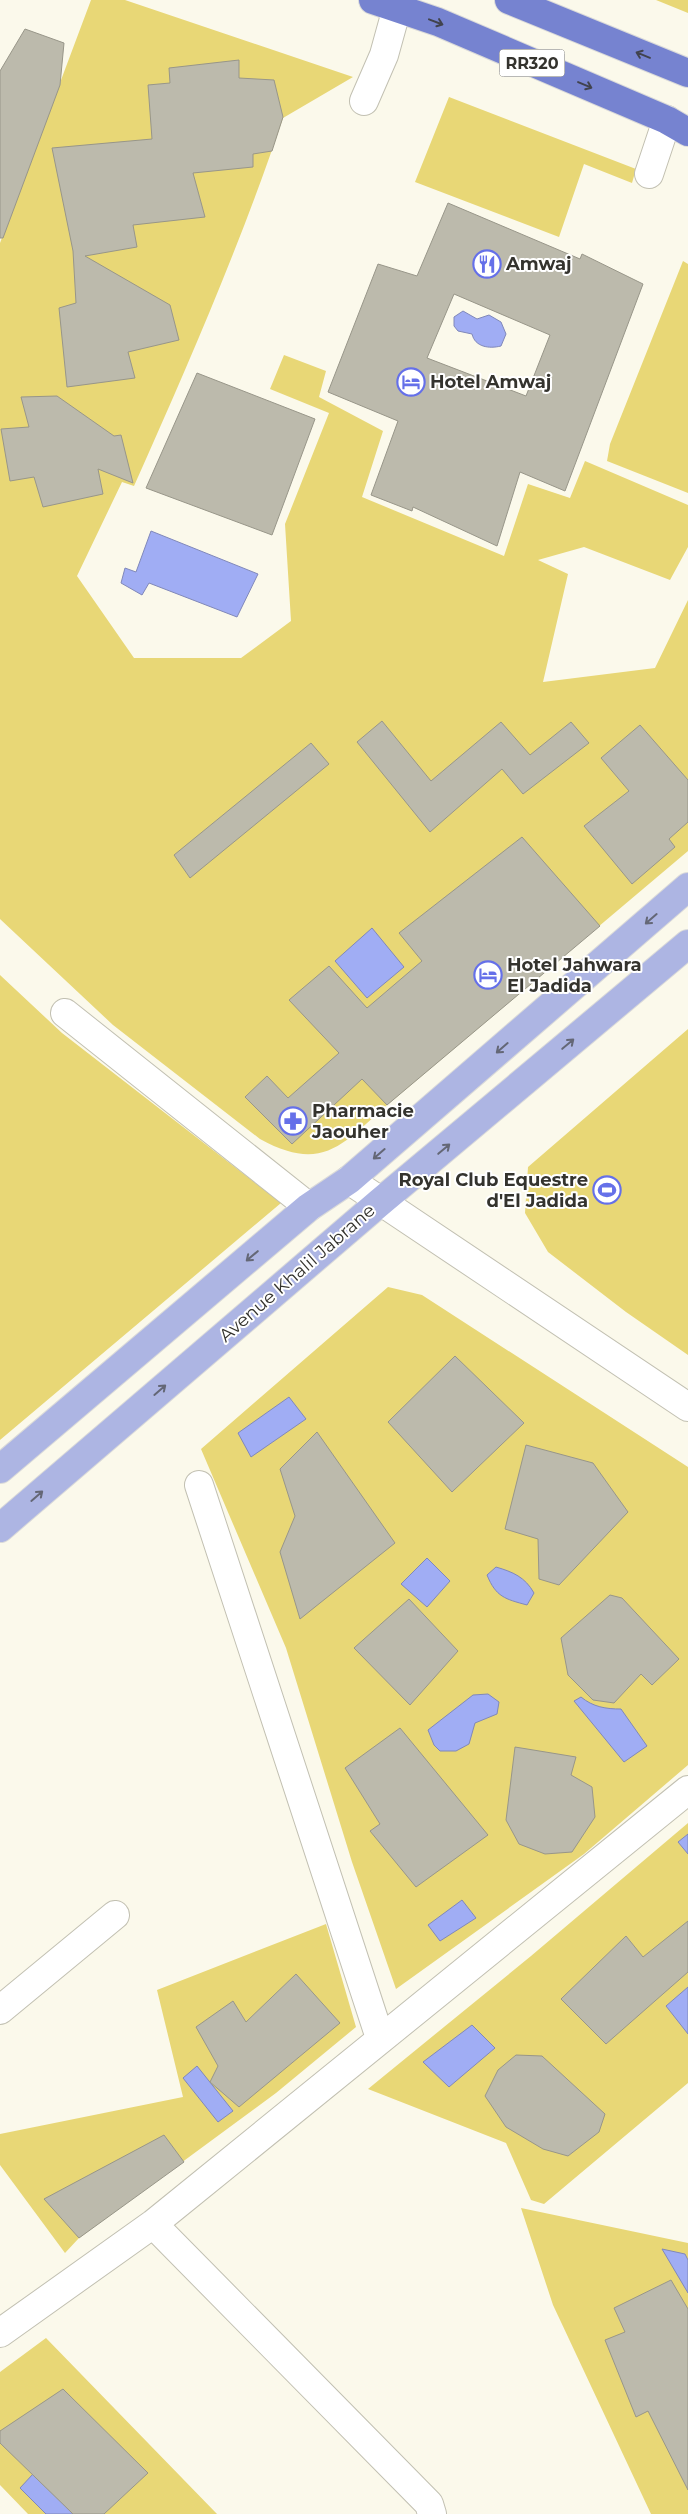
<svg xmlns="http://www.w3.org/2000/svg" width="688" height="2514" viewBox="0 0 688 2514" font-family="Montserrat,sans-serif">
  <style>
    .green { fill: #e8d776 }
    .water { fill: #a0adf4; stroke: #8088b9 }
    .building { fill: #bcbaac; stroke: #989689; fill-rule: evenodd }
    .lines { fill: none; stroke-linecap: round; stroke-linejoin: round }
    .minor-casing { stroke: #c2c0b2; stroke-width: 30 }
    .major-casing { stroke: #dadad9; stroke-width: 30 }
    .highway-casing { stroke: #dadad9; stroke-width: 30 }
    .minor { stroke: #fff; stroke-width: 28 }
    .major { stroke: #adb5e3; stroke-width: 28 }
    .highway { stroke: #7683d0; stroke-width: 28 }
    .oneway { stroke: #41434e }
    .oneway2 { stroke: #646776 }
    .labels { text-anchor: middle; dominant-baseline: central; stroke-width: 4; stroke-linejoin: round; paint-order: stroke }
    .shield { fill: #fff; stroke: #71706d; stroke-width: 1 }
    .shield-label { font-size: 16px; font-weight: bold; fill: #34332e }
    .poi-label { font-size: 18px; font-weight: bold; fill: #34332e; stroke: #fff; text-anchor: start }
    .street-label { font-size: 18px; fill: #34332e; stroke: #fff }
  </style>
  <rect width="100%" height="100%" fill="#fbf9eb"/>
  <!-- green -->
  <path class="green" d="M 91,0 L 125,0 L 353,77 L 283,118 C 241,243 188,365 134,486 L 122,482 L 77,576 L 134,658 L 241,658 L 291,621 L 285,524 L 329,413 L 270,389 L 284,355 L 326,371 L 319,397 L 383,431 L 362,497 L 504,556 L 528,484 L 570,498 L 585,461 L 688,505 L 688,547 L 670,580 L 584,547 L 538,560 L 568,574 L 543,682 L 655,668 L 688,600 L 688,851 L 387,1105 C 342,1145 322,1173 260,1139 L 113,1025 L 0,919 L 0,243 Z
    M 656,0 L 688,0 L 688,13 Z
    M 449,97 L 636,169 L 632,183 L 584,164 L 559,237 L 415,182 Z
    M 683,261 L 688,264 L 688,493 L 607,461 L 610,444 Z
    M 0,975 L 62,1033 L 281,1203 L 0,1440 Z
    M 688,1029 L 688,1355 L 626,1312 L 548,1252 L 525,1213 L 528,1167 Z
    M 388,1287 L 422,1295 L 688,1467 L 688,1765 L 584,1854 L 396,1989 L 352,1862 L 286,1648 L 201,1449 Z
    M 688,1823 L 688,2083 L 544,2204 L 531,2200 L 506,2143 L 368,2089 L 531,1956 Z
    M 326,1924 L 356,2027 L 276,2093 L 79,2238 L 65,2253 L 0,2165 L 0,2134 L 183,2097 L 157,1990 Z
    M 521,2208 L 688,2243 L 688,2514 L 651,2514 L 553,2305 Z
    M 46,2338 L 217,2514 L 28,2514 L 0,2485 L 0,2372 Z"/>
  <!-- water -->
  <path class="water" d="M 463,311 L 477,319 L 489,315 L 501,322 L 506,334 L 501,346 C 489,349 475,347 472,334 L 458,331 L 454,326 L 454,317 Z
    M 151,531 L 258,574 L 237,617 L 149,583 L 142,595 L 121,583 L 125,568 L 136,572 Z
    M 372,928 L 404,967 L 367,998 L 335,961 Z
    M 289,1397 L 306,1419 L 251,1457 L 238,1433 Z
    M 427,1558 L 450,1581 L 427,1607 L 401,1584 Z
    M 496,1567 C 513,1572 525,1577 534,1593 L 527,1605 C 505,1599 496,1597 487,1575 Z
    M 488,1694 L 499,1702 L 497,1714 L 475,1723 L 469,1744 L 456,1751 L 440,1751 L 434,1745 L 428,1730 L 473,1695 Z
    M 581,1697 C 593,1707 606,1709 621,1709 L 647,1746 L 624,1762 L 574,1701 Z
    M 688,1834 L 688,1854 L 678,1842 Z
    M 462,1900 L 476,1918 L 440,1941 L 428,1925 Z
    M 688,1987 L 688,2034 L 666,2006 Z
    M 472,2025 L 495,2048 L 449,2087 L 423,2062 Z
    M 197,2066 L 233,2111 L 218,2122 L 183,2078 Z
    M 662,2249 L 685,2254 L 688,2260 L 688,2293 Z
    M 33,2474 L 73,2514 L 46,2514 L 20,2488 Z"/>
  <!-- building -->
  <path class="building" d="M 25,29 L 64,43 L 60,85 L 3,238 L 0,238 L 0,71 Z
    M 239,60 L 239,78 L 274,80 L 283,117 L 272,151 L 253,154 L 253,167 L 193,173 L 205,217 L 133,225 L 137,247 L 85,256 L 170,305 L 179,340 L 128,352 L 135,378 L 67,387 L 59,308 L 76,303 L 73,251 L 52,148 L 152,139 L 148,85 L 170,83 L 169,68 Z
    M 448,203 L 580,259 L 582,254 L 643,284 L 565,491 L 520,472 L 497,546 L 413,507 L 412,511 L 371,495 L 398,421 L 328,392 L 378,264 L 417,276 ZM 454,294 L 550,335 L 526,396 L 427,358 Z
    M 197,373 L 315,419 L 272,535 L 146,488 Z
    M 57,396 L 114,436 L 121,435 L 133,483 L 98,469 L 103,494 L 43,507 L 34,477 L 10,481 L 1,429 L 29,427 L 21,397 Z
    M 382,721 L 431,781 L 501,722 L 530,755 L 571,722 L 589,743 L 523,794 L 502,769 L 430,832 L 357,742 Z
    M 640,725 L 688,780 L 688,822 L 669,839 L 675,847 L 632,884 L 584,826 L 629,791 L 601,758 Z
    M 311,743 L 329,764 L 190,878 L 174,855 Z
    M 522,837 L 600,926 L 387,1105 L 362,1079 L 292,1144 L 245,1097 L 267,1076 L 288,1098 L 339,1053 L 289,1000 L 329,966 L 367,1008 L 422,961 L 399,933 Z
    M 455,1356 L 524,1423 L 452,1492 L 388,1422 Z
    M 317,1432 L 395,1543 L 300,1619 L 280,1552 L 295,1516 L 280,1469 Z
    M 526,1445 L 593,1463 L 628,1512 L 559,1585 L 539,1579 L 538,1539 L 505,1529 Z
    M 610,1595 L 622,1598 L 679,1659 L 652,1685 L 641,1674 L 614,1703 L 593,1700 L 568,1675 L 561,1638 Z
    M 409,1599 L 458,1651 L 410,1705 L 354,1648 Z
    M 400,1728 L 488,1835 L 416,1887 L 370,1831 L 380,1824 L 345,1768 Z
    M 515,1747 L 576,1757 L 571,1775 L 592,1787 L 595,1817 L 572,1852 L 545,1854 L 519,1844 L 506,1820 Z
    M 688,1921 L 688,1972 L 606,2044 L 561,1999 L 626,1936 L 643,1957 Z
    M 296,1974 L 340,2023 L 239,2107 L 210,2082 L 218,2066 L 196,2027 L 233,2001 L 246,2022 Z
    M 516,2055 L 542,2056 L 605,2114 L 599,2132 L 568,2156 L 543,2149 L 506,2127 L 485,2096 L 498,2070 Z
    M 164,2135 L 184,2162 L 79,2238 L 44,2199 Z
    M 671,2280 L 688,2309 L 688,2490 L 648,2411 L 636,2417 L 605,2340 L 625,2332 L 614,2308 Z
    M 63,2389 L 148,2473 L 104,2514 L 73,2514 L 0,2443 L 0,2431 Z"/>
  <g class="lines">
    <!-- minor casing -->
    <g class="minor-casing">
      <path id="minor" d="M 364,101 L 384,55 L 397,8
        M 649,174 L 667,120
        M 65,1013 L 309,1207
        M 349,1180 L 688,1407
        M 199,1485 L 380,2038
        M 0,2010 L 115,1915
        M 153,2224 L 429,2504 L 432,2514
        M 0,2333 L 153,2224 L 688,1790"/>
    </g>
    <!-- major casing -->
    <g class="major-casing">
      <path id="major" d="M 0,1469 L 309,1207 L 349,1180 L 688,887
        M 0,1528 L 379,1203 L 688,944"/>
    </g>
    <!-- highway casing -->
    <g class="highway-casing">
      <path id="highway" d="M 373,0 L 438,22 L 667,120 L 688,132
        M 509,0 L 688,73"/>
    </g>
    <!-- minor -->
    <use href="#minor" class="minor"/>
    <!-- major -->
    <use href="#major" class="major"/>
    <!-- highway -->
    <use href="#highway" class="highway"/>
  </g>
  <!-- one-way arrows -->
  <defs><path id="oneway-shaft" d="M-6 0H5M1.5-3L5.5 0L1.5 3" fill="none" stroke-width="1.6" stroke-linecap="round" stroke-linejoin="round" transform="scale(1.25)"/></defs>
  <g class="oneway">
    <use href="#oneway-shaft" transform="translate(436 22) rotate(21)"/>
    <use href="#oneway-shaft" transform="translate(643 55) rotate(-158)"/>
    <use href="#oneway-shaft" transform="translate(585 85) rotate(23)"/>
  </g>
  <g class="oneway2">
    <use href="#oneway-shaft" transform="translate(651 919) rotate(139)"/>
    <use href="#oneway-shaft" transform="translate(568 1044) rotate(-40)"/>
    <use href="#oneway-shaft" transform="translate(502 1048) rotate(139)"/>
    <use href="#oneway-shaft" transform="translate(444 1149) rotate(-40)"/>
    <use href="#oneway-shaft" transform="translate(379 1154) rotate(139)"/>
    <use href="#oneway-shaft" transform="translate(252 1256) rotate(140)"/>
    <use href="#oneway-shaft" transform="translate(160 1390) rotate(-41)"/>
    <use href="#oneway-shaft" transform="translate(37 1496) rotate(-41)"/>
  </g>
  <!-- icons -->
  <defs>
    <g id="restaurant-ring" transform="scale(1.4375)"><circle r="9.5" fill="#fff" stroke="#6570e9" stroke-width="1.5"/><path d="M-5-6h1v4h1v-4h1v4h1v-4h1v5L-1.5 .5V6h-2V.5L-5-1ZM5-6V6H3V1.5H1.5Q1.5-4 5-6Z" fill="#6570e9"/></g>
    <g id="hotel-ring" transform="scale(1.4375)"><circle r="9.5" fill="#fff" stroke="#6570e9" stroke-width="1.5"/><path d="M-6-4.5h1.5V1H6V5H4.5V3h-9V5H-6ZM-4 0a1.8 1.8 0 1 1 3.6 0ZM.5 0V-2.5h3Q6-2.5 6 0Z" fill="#6570e9"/></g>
    <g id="pharmacy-ring" transform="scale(1.4375)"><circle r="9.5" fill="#fff" stroke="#6570e9" stroke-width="1.5"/><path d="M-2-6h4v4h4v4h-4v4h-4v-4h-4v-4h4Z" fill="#6570e9"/></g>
    <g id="stadium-ring" transform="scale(1.4375)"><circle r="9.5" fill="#fff" stroke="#6570e9" stroke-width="1.5"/><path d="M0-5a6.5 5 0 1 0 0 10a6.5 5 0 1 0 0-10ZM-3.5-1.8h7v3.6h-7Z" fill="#6570e9"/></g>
  </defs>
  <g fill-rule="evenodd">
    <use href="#restaurant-ring" x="487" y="264"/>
    <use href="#hotel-ring" x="411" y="382"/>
    <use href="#hotel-ring" x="488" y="975"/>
    <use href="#pharmacy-ring" x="293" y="1121"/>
    <use href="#stadium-ring" x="607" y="1190"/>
  </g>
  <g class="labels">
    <!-- shield labels -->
    <rect class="shield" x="499.5" y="49.5" width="65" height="27" rx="4"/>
    <g class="shield-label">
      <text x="532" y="63">RR320</text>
    </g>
    <!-- poi labels -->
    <g class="poi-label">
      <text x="506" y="264">Amwaj</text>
      <text x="430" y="382">Hotel Amwaj</text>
      <text x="507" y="965">Hotel Jahwara<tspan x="507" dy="21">El Jadida</tspan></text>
      <text x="312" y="1111">Pharmacie<tspan x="312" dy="21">Jaouher</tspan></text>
      <text x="588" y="1180" text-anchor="end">Royal Club Equestre<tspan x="588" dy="21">d'El Jadida</tspan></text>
    </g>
    <!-- street labels -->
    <g class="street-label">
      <text transform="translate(297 1273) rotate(-41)">Avenue Khalil Jabrane</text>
    </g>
  </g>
</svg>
